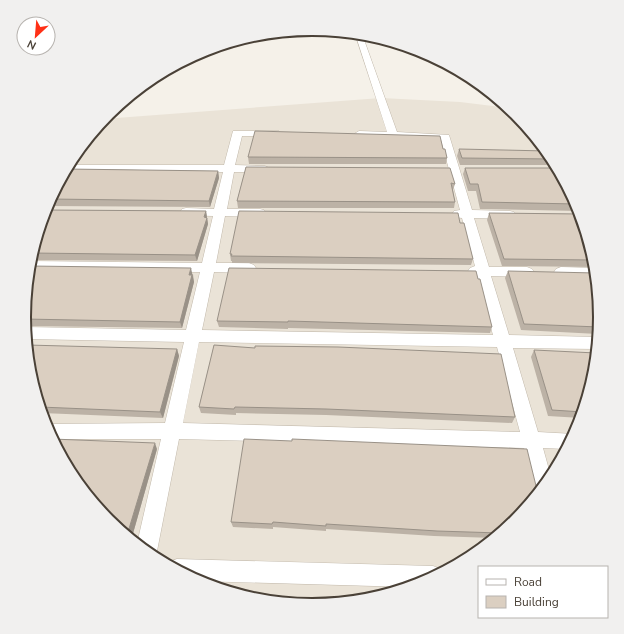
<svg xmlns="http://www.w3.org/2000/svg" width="624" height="634" viewBox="0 0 624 634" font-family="'Nunito Sans',sans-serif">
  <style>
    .residential { fill: #eae3d7 }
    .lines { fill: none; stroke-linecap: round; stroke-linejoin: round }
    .street-casing { stroke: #c2b9ab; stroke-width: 1 }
    .street { fill: #fff; fill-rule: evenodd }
    .wall { fill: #bcb2a6 }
    .shaded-wall { fill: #999187 }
    .building { fill: #dbcfc1; stroke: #999187 }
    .rim { fill: none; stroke: #4a4137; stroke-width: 2 }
  </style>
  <rect width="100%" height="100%" fill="#f5f1e9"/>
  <!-- residential -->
  <path class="residential" d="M 381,98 L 460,102 L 509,108 L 516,114 L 552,157 L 578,207 L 595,261 L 600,317 L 594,373 L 578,427 L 551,477 L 515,521 L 472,557 L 422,583 L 368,600 L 312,605 L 256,599 L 202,583 L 152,556 L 108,520 L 72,477 L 46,427 L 29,373 L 24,317 L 30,261 L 46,207 L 73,157 L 103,119 Z"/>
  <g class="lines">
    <!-- street casing -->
    <g class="street-casing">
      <path id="street" d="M 355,33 L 362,34 L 397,132 L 449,135 L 472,210 L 510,211 L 514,212 L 516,215 L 514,218 L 510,219 L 474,218 L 489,267 L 527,267 L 532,269 L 534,272 L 532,275 L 527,277 L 491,276 L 509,335 L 598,337 L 597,349 L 513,348 L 538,432 L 574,434 L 566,449 L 543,448 L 551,477 L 538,493 L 534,486 L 524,448 L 179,439 L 157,551 L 154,557 L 137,544 L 161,439 L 52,439 L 45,424 L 165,423 L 184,342 L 26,339 L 25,327 L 186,330 L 200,272 L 29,271 L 30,261 L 202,263 L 213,216 L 182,215 L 180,212 L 182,209 L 186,208 L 214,209 L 223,172 L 65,171 L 68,165 L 224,165 L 233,131 L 279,131 L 280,133 L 279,135 L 275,136 L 242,136 L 235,165 L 265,166 L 271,169 L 265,172 L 234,172 L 227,209 L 260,209 L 264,210 L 266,213 L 264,216 L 260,217 L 225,216 L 216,263 L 249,263 L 254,265 L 256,268 L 254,271 L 249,273 L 214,272 L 202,330 L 493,335 L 477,276 L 470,274 L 468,271 L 470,268 L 475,266 L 462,218 L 454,217 L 452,214 L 454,211 L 460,210 L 441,140 L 359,137 L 354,134 L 359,131 L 387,132 ZM 199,342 L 497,347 L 520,432 L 183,423 Z
        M 561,267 L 595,268 L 596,278 L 556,275 L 554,272 L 556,269 Z
        M 177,559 L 433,566 L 441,569 L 442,573 L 422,583 L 409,587 L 199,581 L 168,565 L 169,562 Z"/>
    </g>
    <!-- street -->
    <use href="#street" class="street"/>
  </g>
  <!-- wall -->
  <path class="wall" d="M 443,149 L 447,158 L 446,164 L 249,164 L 248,157 Z
    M 459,149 L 552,157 L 556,165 L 460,165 L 457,156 Z
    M 246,167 L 455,184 L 453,190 L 455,202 L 454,208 L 238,208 L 237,201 Z
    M 465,168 L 557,168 L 578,207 L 579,211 L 480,209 L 476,191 L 468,191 L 463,174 Z
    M 66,169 L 218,171 L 219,178 L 210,207 L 47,206 Z
    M 45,210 L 206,211 L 208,224 L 197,261 L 30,260 Z
    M 489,213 L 580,214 L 595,261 L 595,267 L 502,266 L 487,220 Z
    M 460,223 L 473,259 L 471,265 L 232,263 L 232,261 L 231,261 L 230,254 Z
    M 508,271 L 600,317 L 598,334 L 521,330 L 505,278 Z
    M 193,274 L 194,282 L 182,328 L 25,326 L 24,317 Z
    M 478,279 L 492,327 L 490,333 L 288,328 L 288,329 L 219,327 L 217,321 Z
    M 214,345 L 515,417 L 512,423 L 326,415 L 236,413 L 236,415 L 201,413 L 199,407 Z
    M 177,349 L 179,356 L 163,418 L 42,413 L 29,373 Z
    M 534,350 L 594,373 L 581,418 L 548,416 L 531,357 Z
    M 157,449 L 132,537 L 128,536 L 108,520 Z
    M 515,521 L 494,538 L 434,536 L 326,529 L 326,531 L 273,527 L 273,529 L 233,527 L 231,522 Z"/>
  <!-- shaded-wall -->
  <path class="shaded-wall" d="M 218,171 L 219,178 L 210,207 L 209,201 Z
    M 206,211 L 208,224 L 197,261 L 195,255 Z
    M 191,268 L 194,282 L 182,328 L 180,322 L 189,275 Z
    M 177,349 L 179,356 L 163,418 L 160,412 Z
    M 155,443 L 157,449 L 132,537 L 128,532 Z"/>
  <!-- building -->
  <path class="building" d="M 255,131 L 440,136 L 443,149 L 445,149 L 447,158 L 248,157 Z
    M 459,149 L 547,151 L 553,159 L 462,158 Z
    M 246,167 L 450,168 L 455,184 L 451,183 L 455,202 L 237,201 Z
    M 465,168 L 557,168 L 576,204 L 482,202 L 478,184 L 470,184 Z
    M 66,169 L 218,171 L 209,201 L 50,199 Z
    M 45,210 L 206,211 L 204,217 L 207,218 L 195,255 L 32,253 Z
    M 239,211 L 458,213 L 460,223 L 464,223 L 473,259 L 231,256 L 232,254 L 230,254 Z
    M 489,213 L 580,214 L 594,260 L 504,259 Z
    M 29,266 L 191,268 L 189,275 L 192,275 L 180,322 L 24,319 Z
    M 229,268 L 476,271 L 478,279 L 480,279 L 492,327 L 288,321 L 288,322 L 217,321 Z
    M 508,271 L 596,273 L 600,317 L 599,327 L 524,324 Z
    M 27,345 L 177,349 L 160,412 L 40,407 L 29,373 Z
    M 214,345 L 255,348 L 255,346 L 338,347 L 501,354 L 515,417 L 326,409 L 235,407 L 234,409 L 199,407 Z
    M 534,350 L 596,353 L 594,373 L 583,412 L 552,410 Z
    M 52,439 L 155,443 L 128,532 L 121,531 L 108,520 L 72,477 Z
    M 244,439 L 292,441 L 292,439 L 527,449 L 538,494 L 515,521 L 500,533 L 437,531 L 326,524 L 326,526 L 273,522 L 272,524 L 231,522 Z"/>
  <!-- crop -->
  <path d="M0 0H624V634H0ZM31 317a281 281 0 1 1 562 0a281 281 0 1 1-562 0Z" fill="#f1f0ef" fill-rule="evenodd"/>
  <path class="rim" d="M31 317a281 281 0 1 1 562 0a281 281 0 1 1-562 0Z"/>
  <!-- legend -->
  <rect x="478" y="566" width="130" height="52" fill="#ffffff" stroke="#b7b3af"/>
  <rect x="486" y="579" width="20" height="6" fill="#ffffff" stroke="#b7b3af"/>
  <text x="514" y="586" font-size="12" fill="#4a4137">Road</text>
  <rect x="486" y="596" width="20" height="12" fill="#dbcfc1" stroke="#b7b3af"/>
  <text x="514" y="606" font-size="12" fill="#4a4137">Building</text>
  <!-- north arrow -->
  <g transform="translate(36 36) rotate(206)"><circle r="19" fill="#ffffff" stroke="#b7b3af"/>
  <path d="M0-3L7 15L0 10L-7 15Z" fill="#ff3016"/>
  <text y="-6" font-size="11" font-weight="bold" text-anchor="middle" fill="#4a4137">N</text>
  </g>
</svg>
